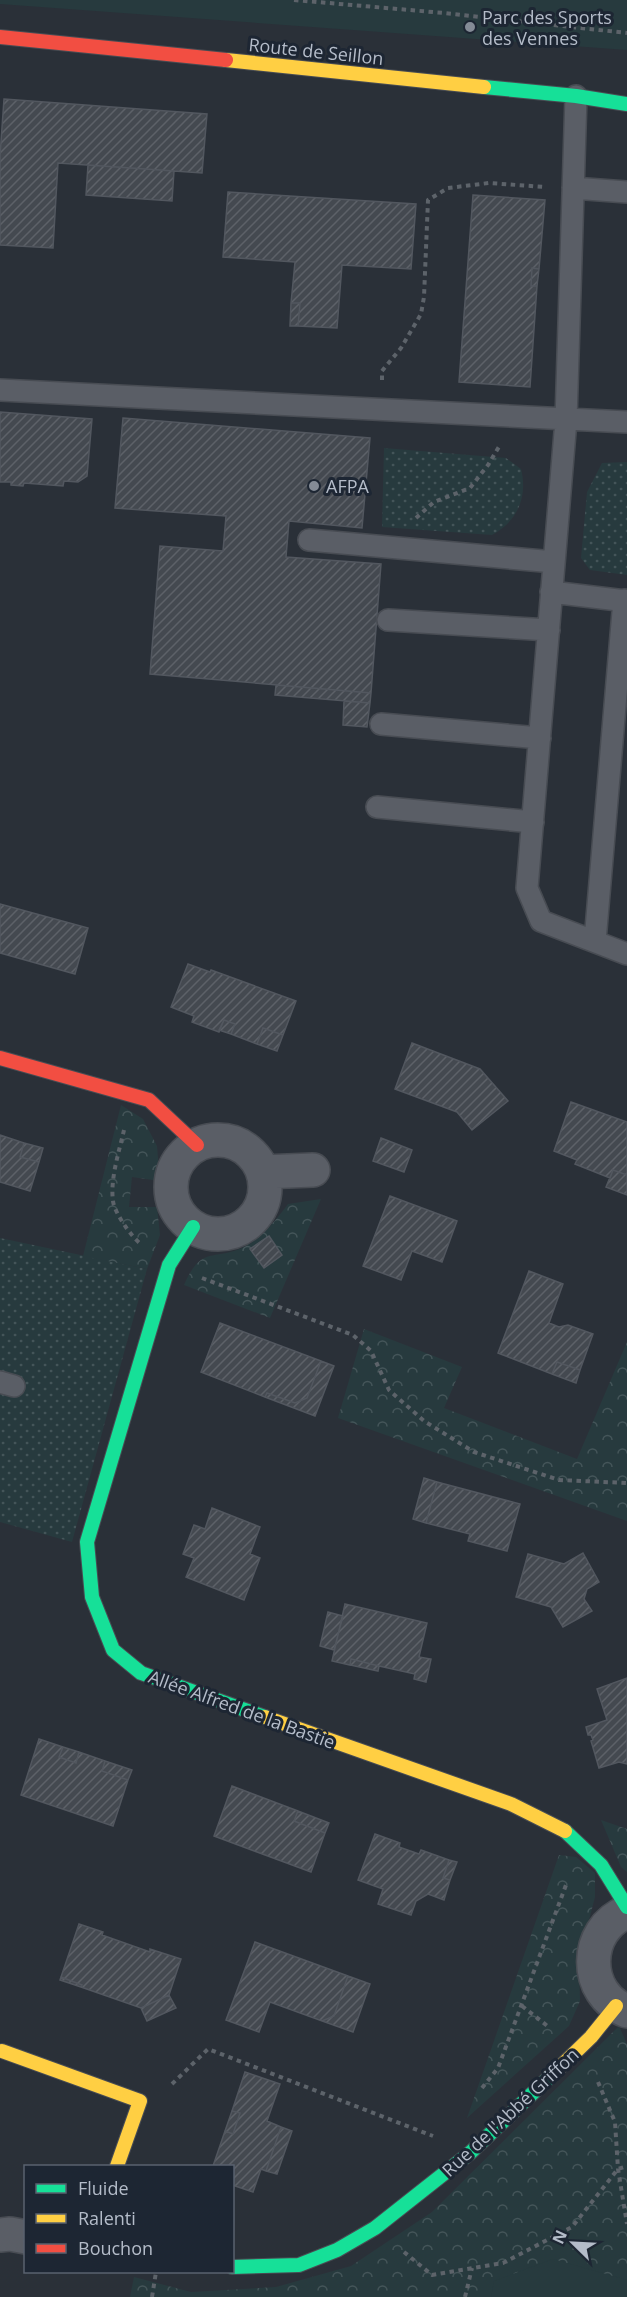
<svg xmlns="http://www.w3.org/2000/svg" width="627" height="2297" viewBox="0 0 627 2297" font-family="'Open Sans',sans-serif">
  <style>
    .grass { fill: url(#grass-dots) }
    .park { fill: url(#park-crowns) }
    .pitch { fill: #273a3e }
    .building { fill: url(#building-hatch); stroke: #52575f; stroke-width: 1.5 }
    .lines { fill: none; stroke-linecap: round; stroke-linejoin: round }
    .lane-casing { stroke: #484c53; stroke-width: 24 }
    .street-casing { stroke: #484c53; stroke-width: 36 }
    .fast-casing { stroke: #484c53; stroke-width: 16 }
    .slow-casing { stroke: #484c53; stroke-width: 16 }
    .jam-casing { stroke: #484c53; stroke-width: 16 }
    .path { stroke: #5d636a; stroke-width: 4; stroke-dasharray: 4.5 4.5; stroke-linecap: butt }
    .lane { stroke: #5a5e66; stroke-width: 21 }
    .street { stroke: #5a5e66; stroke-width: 33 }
    .fast { stroke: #16e098; stroke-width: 14 }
    .slow { stroke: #ffcf43; stroke-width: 14 }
    .jam { stroke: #f24e42; stroke-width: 14 }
    .poi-dot { fill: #848b96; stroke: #1d2633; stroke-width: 2 }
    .labels { text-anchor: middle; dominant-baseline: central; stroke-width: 6; stroke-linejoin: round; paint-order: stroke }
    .poi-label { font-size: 18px; fill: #b4bcc9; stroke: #1d2633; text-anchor: start }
    .street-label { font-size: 18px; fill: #b4bcc9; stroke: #1d2633 }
  </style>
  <defs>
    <pattern id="grass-dots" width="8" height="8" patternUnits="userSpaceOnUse" patternTransform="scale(1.5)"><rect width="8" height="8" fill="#273a3e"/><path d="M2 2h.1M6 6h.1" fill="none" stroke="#445559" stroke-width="1.8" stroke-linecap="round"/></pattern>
    <pattern id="park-crowns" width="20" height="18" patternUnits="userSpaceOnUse" patternTransform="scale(1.5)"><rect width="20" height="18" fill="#273a3e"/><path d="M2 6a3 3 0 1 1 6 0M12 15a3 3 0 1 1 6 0" fill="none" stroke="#445559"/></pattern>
    <pattern id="building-hatch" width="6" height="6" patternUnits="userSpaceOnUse" patternTransform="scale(1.5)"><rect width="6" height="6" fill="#444950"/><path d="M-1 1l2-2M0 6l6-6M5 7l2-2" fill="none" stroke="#5d6168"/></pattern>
  </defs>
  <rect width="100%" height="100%" fill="#2a3038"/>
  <!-- grass -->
  <path class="grass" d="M 384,448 L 506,458 L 521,469 C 528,496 518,521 492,535 L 382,527 Z
    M 627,462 L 627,575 L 590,570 L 581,558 L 587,492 L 602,463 Z
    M 0,1238 L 147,1269 L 72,1542 L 0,1522 Z"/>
  <!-- park -->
  <path class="park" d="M 121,1105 L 143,1119 L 157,1146 L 160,1181 L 132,1177 L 129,1207 L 157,1207 L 160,1235 L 147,1269 L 83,1256 Z
    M 321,1199 L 270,1318 L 184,1285 C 202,1244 213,1262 244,1247 C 262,1238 276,1220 288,1204 Z
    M 364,1329 L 462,1367 L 444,1408 L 577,1459 L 627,1342 L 627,1521 L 338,1418 Z
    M 601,1820 L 627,1829 L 627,1872 L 621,1867 Z
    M 559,1855 L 576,1857 L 595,1873 L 595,1897 L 579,1959 L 580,2001 L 569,2026 L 467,2118 Z
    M 619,2026 L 627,2044 L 627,2297 L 130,2297 L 134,2277 L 191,2292 L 276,2287 L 351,2266 L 432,2212 Z"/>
  <!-- pitch -->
  <path class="pitch" d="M 0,0 L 627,0 L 627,50 L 0,4 Z
    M 553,2259 L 627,2280 L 627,2297 L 491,2297 L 494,2281 Z"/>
  <!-- building -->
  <path class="building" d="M 4,99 L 207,114 L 202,173 L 58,163 L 53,248 L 0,245 L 0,156 Z
    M 88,165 L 174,171 L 172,201 L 86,195 Z
    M 228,192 L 416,204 L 411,269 L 342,265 L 337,328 L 298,326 L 300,303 L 291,303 L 295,262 L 223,257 Z
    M 473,195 L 545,200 L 539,269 L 532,268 L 531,286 L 537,286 L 530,387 L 459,382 Z
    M 532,268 L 539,269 L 537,286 L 531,286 Z
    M 291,303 L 300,303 L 298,326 L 290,326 Z
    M 0,412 L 92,419 L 87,476 L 78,482 L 64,481 L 63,486 L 24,483 L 23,486 L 11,485 L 11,482 L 0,482 Z
    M 123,418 L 370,438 L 362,528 L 289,521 L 286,557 L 381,564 L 371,693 L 150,674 L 160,546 L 223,551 L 226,516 L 115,508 Z
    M 276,685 L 371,693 L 370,703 L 275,695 Z
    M 344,701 L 370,703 L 367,727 L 343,725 Z
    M 0,904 L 88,928 L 75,974 L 0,953 Z
    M 188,964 L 210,972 L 211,970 L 296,1001 L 283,1035 L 263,1028 L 257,1044 L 231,1034 L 235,1024 L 224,1020 L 219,1032 L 192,1022 L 194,1016 L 171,1007 Z
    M 224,1020 L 235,1024 L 231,1034 L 219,1030 Z
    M 263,1028 L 283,1035 L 277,1051 L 257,1044 Z
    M 412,1043 L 480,1069 L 508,1101 L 472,1130 L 457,1112 L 395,1089 Z
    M 571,1102 L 627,1122 L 627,1175 L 613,1170 L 610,1178 L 575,1164 L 577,1160 L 554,1151 Z
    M 0,1135 L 24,1143 L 20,1157 L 39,1162 L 30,1191 L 0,1182 Z
    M 381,1138 L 412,1150 L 404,1172 L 373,1161 Z
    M 24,1143 L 43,1148 L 39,1162 L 20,1157 Z
    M 613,1170 L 627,1175 L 627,1195 L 606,1187 Z
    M 390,1196 L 457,1221 L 442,1262 L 412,1251 L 401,1280 L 363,1266 Z
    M 269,1236 L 282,1255 L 264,1268 L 250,1249 Z
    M 529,1271 L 563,1284 L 549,1323 L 559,1327 L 568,1325 L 593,1334 L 580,1370 L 557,1362 L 552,1374 L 498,1353 Z
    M 220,1323 L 321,1361 L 307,1398 L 295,1403 L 267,1393 L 265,1397 L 201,1372 Z
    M 321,1361 L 334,1366 L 315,1416 L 265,1397 L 267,1393 L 295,1403 L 307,1398 Z
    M 557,1362 L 580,1370 L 576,1383 L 552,1374 Z
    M 424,1478 L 437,1482 L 426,1523 L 413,1519 Z
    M 437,1482 L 520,1504 L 507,1551 L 468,1541 L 470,1534 L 426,1523 Z
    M 212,1508 L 260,1527 L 250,1554 L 260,1558 L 244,1600 L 186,1577 L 194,1558 L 183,1554 L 194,1525 L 205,1529 Z
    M 583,1553 L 599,1582 L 587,1589 L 584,1599 L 592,1611 L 563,1627 L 551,1607 L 516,1597 L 528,1554 L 564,1564 Z
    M 345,1604 L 427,1623 L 419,1657 L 431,1659 L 426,1682 L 414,1679 L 415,1674 L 379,1666 L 351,1659 L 350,1665 L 332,1661 Z
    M 328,1612 L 343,1616 L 334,1650 L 320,1646 Z
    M 351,1659 L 379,1666 L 378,1671 L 350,1665 Z
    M 627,1678 L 627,1764 L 619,1762 L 599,1768 L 591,1741 L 593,1740 L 591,1735 L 588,1735 L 586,1727 L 607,1720 L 597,1689 Z
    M 39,1739 L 63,1747 L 59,1757 L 76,1763 L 79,1752 L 105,1761 L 102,1771 L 128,1780 L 113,1826 L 21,1795 Z
    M 63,1747 L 79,1752 L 76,1763 L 59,1757 Z
    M 105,1761 L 132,1770 L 128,1780 L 102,1771 Z
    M 232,1786 L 298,1811 L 294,1821 L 325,1833 L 311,1872 L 214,1836 Z
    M 298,1811 L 329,1823 L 325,1833 L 294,1821 Z
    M 375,1834 L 400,1843 L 399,1847 L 419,1854 L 421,1850 L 449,1860 L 443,1878 L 450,1880 L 444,1900 L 428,1894 L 416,1901 L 411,1915 L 378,1904 L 383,1889 L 358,1880 Z
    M 449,1860 L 457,1862 L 450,1880 L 443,1878 Z
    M 79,1924 L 103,1932 L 102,1935 L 150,1952 L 150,1949 L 181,1959 L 169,1995 L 141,2008 L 81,1987 L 82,1985 L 61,1977 Z
    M 255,1942 L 348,1976 L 334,2016 L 322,2021 L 270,2002 L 259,2032 L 226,2020 Z
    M 348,1976 L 370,1984 L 353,2032 L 322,2021 L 334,2016 Z
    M 61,1977 L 82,1985 L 81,1987 L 60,1980 Z
    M 169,1995 L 176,2008 L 147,2021 L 141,2008 Z
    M 245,2072 L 280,2084 L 267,2121 L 281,2127 L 266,2171 L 261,2169 L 253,2192 L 232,2185 L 232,2166 L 213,2166 L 225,2131 L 233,2134 L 240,2113 L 232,2111 Z
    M 232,2111 L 240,2113 L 233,2134 L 225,2131 Z
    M 281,2127 L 292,2131 L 277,2174 L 266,2171 Z"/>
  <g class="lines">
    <!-- lane casing -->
    <g class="lane-casing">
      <path id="lane" d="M 576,96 L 566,420 L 527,888 L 541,921 L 627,954
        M 573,188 L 627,192
        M 0,390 L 627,422
        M 309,540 L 554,562
        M 551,592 L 627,601
        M 388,620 L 549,630
        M 381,724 L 540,738
        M 377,807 L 533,822
        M 595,941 L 624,600
        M 0,1382 L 14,1386"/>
    </g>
    <!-- street casing -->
    <g class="street-casing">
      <path id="street" d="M171 1187a47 47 0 1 1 94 0a47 47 0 1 1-94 0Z
        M 263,1172 L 313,1170
        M 627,1912 C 583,1929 582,1994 627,2011
        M 0,2235 L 10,2234 L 26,2237"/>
    </g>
    <!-- fast casing -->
    <g class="fast-casing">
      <path id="fast" d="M 484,87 L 576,96 L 627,104
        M 193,1227 L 169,1265 L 87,1542 L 92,1597 L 113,1650 L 141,1673 L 265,1717
        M 565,1831 L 601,1865 L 627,1907
        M 232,2267 L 299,2265 L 337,2250 L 375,2228 L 470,2153 L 558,2069"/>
    </g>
    <!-- slow casing -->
    <g class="slow-casing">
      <path id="slow" d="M 226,60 L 484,87
        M 265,1717 L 511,1804 L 565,1831
        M 2,2051 L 140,2101 L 117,2166
        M 558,2069 L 591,2037 L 616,2006"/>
    </g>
    <!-- jam casing -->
    <g class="jam-casing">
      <path id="jam" d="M 0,37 L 226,60
        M 0,1058 L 149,1100 L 197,1145"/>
    </g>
    <!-- path -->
    <path class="path" d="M 294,0 L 444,13 L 627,33
      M 382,380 L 382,371 L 401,348 L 421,314 L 424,297 L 428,200 L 448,188 L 489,183 L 545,187
      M 416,518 L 434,502 L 470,488 L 488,465 L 500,445
      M 124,1130 C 119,1152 110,1179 113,1201 C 114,1212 132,1238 141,1244
      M 202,1278 L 353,1335 L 371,1351 L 389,1390 L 424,1421 L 474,1452 L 559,1480 L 627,1483
      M 522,2006 L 550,2028
      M 598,2082 L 615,2122 L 618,2169 L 627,2224
      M 172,2084 L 208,2049 L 433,2136
      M 482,2088 L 498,2068 L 566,1885 L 569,1884
      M 404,2252 L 432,2275 L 503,2263 L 572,2227 L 618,2169 L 627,2166
      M 152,2297 L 156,2272
      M 465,2297 L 472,2268"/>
    <!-- lane -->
    <use href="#lane" class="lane"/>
    <!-- street -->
    <use href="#street" class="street"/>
    <!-- fast -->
    <use href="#fast" class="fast"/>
    <!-- slow -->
    <use href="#slow" class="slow"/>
    <!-- jam -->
    <use href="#jam" class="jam"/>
  </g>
  <!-- markers -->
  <g class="poi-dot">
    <circle cx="470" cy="27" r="6"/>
    <circle cx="314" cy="486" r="6"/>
  </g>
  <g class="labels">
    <!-- poi labels -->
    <g class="poi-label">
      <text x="482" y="17">Parc des Sports<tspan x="482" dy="21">des Vennes</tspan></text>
      <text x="326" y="486">AFPA</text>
    </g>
    <!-- street labels -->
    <g class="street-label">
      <text transform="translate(316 51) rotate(6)">Route de Seillon</text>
      <text transform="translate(242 1709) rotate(20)">Allée Alfred de la Bastie</text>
      <text transform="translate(510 2112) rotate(-43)">Rue de l'Abbé Griffon</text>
    </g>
  </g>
  <!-- legend -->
  <rect x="24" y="2165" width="210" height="108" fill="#1d2633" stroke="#59626f" stroke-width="1.5"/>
  <rect x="36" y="2184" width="30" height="9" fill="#16e098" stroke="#59626f" stroke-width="1.5"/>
  <text x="78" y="2195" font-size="18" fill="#b4bcc9">Fluide</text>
  <rect x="36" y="2214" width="30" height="9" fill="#ffcf43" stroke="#59626f" stroke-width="1.5"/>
  <text x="78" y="2225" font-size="18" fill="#b4bcc9">Ralenti</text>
  <rect x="36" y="2244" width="30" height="9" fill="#f24e42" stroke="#59626f" stroke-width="1.5"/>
  <text x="78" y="2255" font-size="18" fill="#b4bcc9">Bouchon</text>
  <!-- north arrow -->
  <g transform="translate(573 2243) rotate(294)" stroke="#1d2633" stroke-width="4.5" paint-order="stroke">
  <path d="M0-4.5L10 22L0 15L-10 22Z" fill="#b4bcc9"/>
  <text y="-9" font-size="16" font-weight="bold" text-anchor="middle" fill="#b4bcc9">N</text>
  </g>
</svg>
